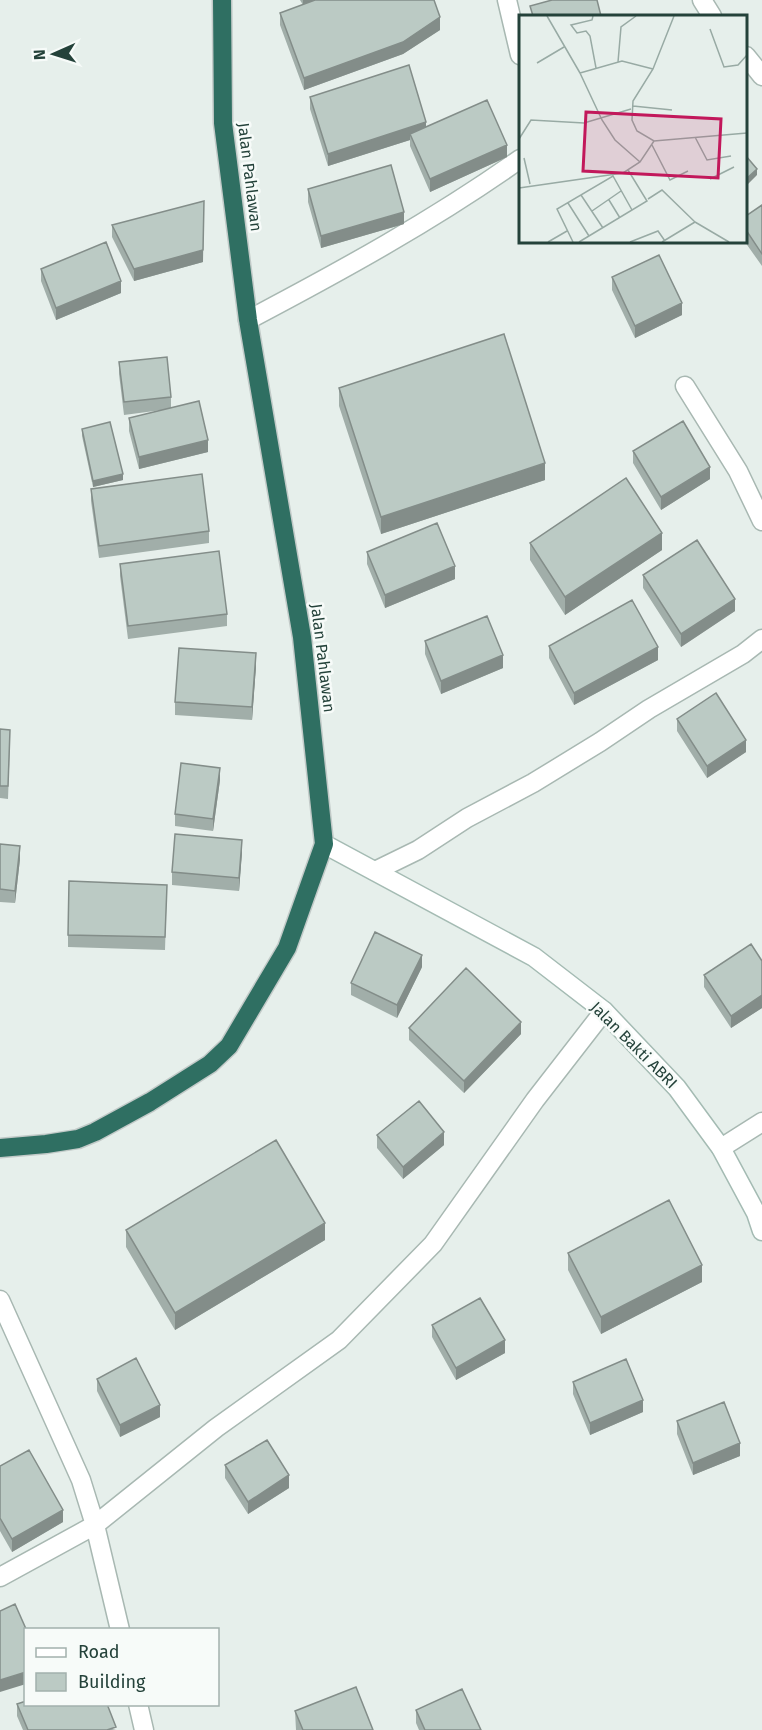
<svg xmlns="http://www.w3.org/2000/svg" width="762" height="1730" viewBox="0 0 762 1730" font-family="'Fira Sans',sans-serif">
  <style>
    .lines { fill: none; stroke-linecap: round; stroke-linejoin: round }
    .street-casing { stroke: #a8b8b2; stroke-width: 21 }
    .secondary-casing { stroke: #a4bbb3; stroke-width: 21 }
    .highway-casing { stroke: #c2cac8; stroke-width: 21 }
    .street { stroke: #fff; stroke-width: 18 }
    .secondary { stroke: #fff; stroke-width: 18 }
    .highway { stroke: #2f6f62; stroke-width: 18 }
    .wall { fill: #a1aea9 }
    .shaded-wall { fill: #838d89 }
    .building { fill: #bbcac4; stroke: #838d89; stroke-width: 1.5 }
    .labels { text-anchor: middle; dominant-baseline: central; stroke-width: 5; stroke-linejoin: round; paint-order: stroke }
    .street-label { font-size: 16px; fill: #24423a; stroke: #f7fbf9 }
    .inset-road { fill: none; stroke: #98aaa4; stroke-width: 1.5 }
    .view { fill: #c2185b; fill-opacity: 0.15; stroke: #c2185b; stroke-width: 3 }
    .inset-edge { fill: none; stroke: #24423a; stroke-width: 3 }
  </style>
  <rect width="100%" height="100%" fill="#e6efeb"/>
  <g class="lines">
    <!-- street casing -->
    <g class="street-casing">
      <path id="street" d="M 507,0 L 520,55
        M 702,0 L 712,16
        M 746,56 L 762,76
        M 248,320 C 341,271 434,220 520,159
        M 685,386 L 738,471 L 762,521
        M 375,871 L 418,850 L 467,818 L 533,783 L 600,742 L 649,709 L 743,654 L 762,639
        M 721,1148 L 762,1122
        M 0,1300 L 81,1480 L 95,1525 L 120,1630
        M 0,1577 L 95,1525 L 216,1428 L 339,1340 L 433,1244 L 535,1100 L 604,1011
        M 138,1704 L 144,1730"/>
    </g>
    <!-- secondary casing -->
    <g class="secondary-casing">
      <path id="secondary" d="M 324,844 L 534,957 L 604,1011 L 677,1088 L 721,1148 L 756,1213 L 762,1231"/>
    </g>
    <!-- highway casing -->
    <g class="highway-casing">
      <path id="highway" d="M 0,1148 L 46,1144 L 78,1139 L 95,1132 L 150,1102 L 210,1064 L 229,1046 L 287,948 L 324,844 L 302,637 L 248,320 L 223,123 L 222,0"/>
    </g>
    <!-- street -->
    <use href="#street" class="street"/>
    <!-- secondary -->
    <use href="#secondary" class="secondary"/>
    <!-- highway -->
    <use href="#highway" class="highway"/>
  </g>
  <!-- wall -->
  <path class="wall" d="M 300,0 L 434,0 L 440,30 L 403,54 L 304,90 L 280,25 L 280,13 L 303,5 Z
    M 310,97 L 426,126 L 507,157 L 430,192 L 410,146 L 410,140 L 328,166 L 310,109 Z
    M 308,189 L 404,224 L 321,248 L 308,202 Z
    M 762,205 L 762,266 L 745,242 L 746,216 Z
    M 112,225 L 203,262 L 134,281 L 112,237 Z
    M 41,269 L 121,293 L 56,320 L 41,281 Z
    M 612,277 L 682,315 L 635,338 L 612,290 Z
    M 119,362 L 171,397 L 171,408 L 208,452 L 139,469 L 129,431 L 129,418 L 162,410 L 124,415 L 119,374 Z
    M 339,388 L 545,480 L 381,534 L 339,406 Z
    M 82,429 L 123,480 L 93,487 L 82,436 Z
    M 633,451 L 710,479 L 661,510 L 633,463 Z
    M 91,489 L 209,531 L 209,543 L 99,558 L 91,501 Z
    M 530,543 L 662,550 L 565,615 L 530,560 Z
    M 367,552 L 455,579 L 385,608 L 367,564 Z
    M 120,564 L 227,614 L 227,626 L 128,639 L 120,576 Z
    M 643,575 L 735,611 L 681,647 L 643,588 Z
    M 425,641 L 503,668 L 441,694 L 425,654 Z
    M 549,646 L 658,660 L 574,705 L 549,658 Z
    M 256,666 L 252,720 L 175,715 L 175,702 Z
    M 677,719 L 746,752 L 707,778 L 677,731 Z
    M 0,729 L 10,742 L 8,799 L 0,798 Z
    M 220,780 L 213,831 L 175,826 L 175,814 Z
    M 0,844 L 20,859 L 15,903 L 0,902 Z
    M 242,852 L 239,891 L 172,885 L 172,872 Z
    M 167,885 L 165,950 L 68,947 L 68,935 Z
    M 762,961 L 762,1008 L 731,1028 L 704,987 L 704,975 Z
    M 422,967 L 397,1018 L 351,995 L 351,983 Z
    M 409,1028 L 521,1034 L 464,1093 L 409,1040 Z
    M 377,1135 L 444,1145 L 403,1179 L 377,1148 Z
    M 126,1230 L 325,1240 L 175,1330 L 126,1247 Z
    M 568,1253 L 702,1282 L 601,1334 L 568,1270 Z
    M 432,1325 L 505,1353 L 456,1380 L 432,1337 Z
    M 97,1379 L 160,1417 L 120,1437 L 97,1391 Z
    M 573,1382 L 643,1412 L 590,1435 L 573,1394 Z
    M 677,1421 L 740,1456 L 693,1475 L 677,1434 Z
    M 225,1465 L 289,1488 L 248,1514 L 225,1478 Z
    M 0,1466 L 63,1522 L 12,1552 L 0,1531 Z
    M 17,1704 L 116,1730 L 23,1730 L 17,1716 Z
    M 416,1710 L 481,1730 L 419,1730 L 416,1723 Z
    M 295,1711 L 373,1730 L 296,1730 Z"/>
  <!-- shaded-wall -->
  <path class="shaded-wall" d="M 303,0 L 317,0 L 303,6 Z
    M 440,17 L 440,30 L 403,54 L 304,90 L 304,78 Z
    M 426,122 L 426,135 L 410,134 L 410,140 L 328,166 L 328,154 Z
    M 507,145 L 507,157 L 430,192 L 430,179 Z
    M 757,169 L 757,175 L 746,186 L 746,179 Z
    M 204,201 L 203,262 L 134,281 L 134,269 Z
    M 404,212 L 404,224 L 321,248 L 321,236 Z
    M 121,281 L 121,293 L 56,320 L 56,308 Z
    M 682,303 L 682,315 L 635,338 L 635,326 Z
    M 208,440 L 208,452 L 139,469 L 139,457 Z
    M 545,463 L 545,480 L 381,534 L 381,517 Z
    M 710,467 L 710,479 L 661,510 L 661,497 Z
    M 123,474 L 123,480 L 93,487 L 93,481 Z
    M 662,533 L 662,550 L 565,615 L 565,597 Z
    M 455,566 L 455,579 L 385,608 L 385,595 Z
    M 735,599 L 735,611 L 681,647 L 681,634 Z
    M 658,647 L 658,660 L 574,705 L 574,693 Z
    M 256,653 L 256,666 L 252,720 L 252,707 Z
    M 503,655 L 503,668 L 441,694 L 441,681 Z
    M 746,740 L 746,752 L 707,778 L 707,766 Z
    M 220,768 L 220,780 L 213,831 L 213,819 Z
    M 242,840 L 242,852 L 239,891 L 239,878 Z
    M 20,846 L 20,859 L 15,903 L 15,891 Z
    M 422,955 L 422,967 L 397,1018 L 397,1005 Z
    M 762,995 L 762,1008 L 731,1028 L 731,1016 Z
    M 521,1022 L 521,1034 L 464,1093 L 464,1081 Z
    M 444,1132 L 444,1145 L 403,1179 L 403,1167 Z
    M 325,1223 L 325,1240 L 175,1330 L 175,1313 Z
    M 702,1265 L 702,1282 L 601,1334 L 601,1317 Z
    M 505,1340 L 505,1353 L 456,1380 L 456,1368 Z
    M 643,1400 L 643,1412 L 590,1435 L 590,1423 Z
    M 160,1405 L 160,1417 L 120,1437 L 120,1425 Z
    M 740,1443 L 740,1456 L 693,1475 L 693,1463 Z
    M 289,1475 L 289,1488 L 248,1514 L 248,1502 Z
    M 63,1510 L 63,1522 L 12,1552 L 12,1539 Z
    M 26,1672 L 26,1684 L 0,1692 L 0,1680 Z"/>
  <!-- building -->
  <path class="building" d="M 315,0 L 434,0 L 440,17 L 403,42 L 304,78 L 280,13 Z
    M 552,0 L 597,0 L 601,16 L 533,16 L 530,6 Z
    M 409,65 L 426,122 L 328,154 L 310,97 Z
    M 487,100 L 507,145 L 430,179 L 410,134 Z
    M 746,156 L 757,169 L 746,179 Z
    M 391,165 L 404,212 L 321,236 L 308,189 Z
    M 204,201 L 203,250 L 134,269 L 112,225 Z
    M 762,205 L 762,254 L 746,230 L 746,216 Z
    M 106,242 L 121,281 L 56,308 L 41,269 Z
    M 659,255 L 682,303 L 635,326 L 612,277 Z
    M 504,334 L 545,463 L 381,517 L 339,388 Z
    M 167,357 L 171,397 L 124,402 L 119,362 Z
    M 199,401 L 208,440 L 139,457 L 129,418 Z
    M 683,421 L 710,467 L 661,497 L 633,451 Z
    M 110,422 L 123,474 L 93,481 L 82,429 Z
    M 202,474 L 209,531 L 99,546 L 91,489 Z
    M 626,478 L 662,533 L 565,597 L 530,543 Z
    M 437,523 L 455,566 L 385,595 L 367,552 Z
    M 697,540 L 735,599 L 681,634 L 643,575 Z
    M 219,551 L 227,614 L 128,626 L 120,564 Z
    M 632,600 L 658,647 L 574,693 L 549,646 Z
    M 487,616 L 503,655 L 441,681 L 425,641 Z
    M 179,648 L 256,653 L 252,707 L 175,702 Z
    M 716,693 L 746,740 L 707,766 L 677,719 Z
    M 0,729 L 10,730 L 8,786 L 0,786 Z
    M 181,763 L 220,768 L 213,819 L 175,814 Z
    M 175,834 L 242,840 L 239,878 L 172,872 Z
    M 0,844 L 20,846 L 15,891 L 0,889 Z
    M 69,881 L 167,885 L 165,937 L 68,935 Z
    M 375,932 L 422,955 L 397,1005 L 351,983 Z
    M 751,944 L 762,961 L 762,995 L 731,1016 L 704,975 Z
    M 466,968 L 521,1022 L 464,1081 L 409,1028 Z
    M 419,1101 L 444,1132 L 403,1167 L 377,1135 Z
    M 276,1140 L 325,1223 L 175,1313 L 126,1230 Z
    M 669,1200 L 702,1265 L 601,1317 L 568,1253 Z
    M 480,1298 L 505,1340 L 456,1368 L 432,1325 Z
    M 136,1358 L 160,1405 L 120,1425 L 97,1379 Z
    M 626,1359 L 643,1400 L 590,1423 L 573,1382 Z
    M 724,1402 L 740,1443 L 693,1463 L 677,1421 Z
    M 267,1440 L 289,1475 L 248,1502 L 225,1465 Z
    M 29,1450 L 63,1510 L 12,1539 L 0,1518 L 0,1466 Z
    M 15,1604 L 26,1629 L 26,1672 L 0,1680 L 0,1611 Z
    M 356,1687 L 373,1730 L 303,1730 L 295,1711 Z
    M 462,1689 L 481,1730 L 425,1730 L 416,1710 Z
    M 26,1701 L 26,1704 L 107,1704 L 116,1727 L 107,1730 L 28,1730 L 17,1704 Z"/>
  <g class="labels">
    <!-- street labels -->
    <g class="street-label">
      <text transform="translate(250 177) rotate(83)">Jalan Pahlawan</text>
      <text transform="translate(323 658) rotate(83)">Jalan Pahlawan</text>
      <text transform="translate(634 1045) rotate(45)">Jalan Bakti ABRI</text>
    </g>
  </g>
  <!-- overview -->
  <g transform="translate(519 15)">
    <rect width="228" height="228" fill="#e6efeb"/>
    <path class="inset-road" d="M 28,1 L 61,58M 74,1 L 73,5 L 52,10 L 58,18 L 67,16 L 71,21 L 77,53M 155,1 L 134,54 L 114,86 L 113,105 L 118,116 L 135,126 L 228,118M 191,14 L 205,52 L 219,50 L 228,40M 99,47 L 102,12 L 117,1M 18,48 L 45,32M 114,91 L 153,95M 176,122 L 188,145 L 212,141M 0,124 L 12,105 L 65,108 L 112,94M 133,130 L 151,165 L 169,156M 5,143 L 11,169M 121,147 L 96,125 L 83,105 L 61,58 L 103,46 L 134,54M 191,164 L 215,152M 0,173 L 104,158 L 121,147 L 135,126M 62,180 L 84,213M 129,184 L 143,175 L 176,207 L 143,227M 90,185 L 101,203M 49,188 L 70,221M 73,196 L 102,176M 176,207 L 210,227M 29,227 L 48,216M 54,227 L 38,194 L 94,161 L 113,195M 60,227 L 128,186 L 109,155M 111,227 L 139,216 L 146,226"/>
    <path class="view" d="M 67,97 L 202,104 L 199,163 L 64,156 Z"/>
    <rect width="228" height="228" class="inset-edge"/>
  </g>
  <!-- legend -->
  <rect x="24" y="1628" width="195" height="78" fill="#f7fbf9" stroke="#a3b1ad" stroke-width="1.5"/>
  <rect x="36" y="1648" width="30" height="9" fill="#ffffff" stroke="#a3b1ad" stroke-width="1.5"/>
  <text x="78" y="1658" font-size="18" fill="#24423a">Road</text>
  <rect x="36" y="1673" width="30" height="18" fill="#bbcac4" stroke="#a3b1ad" stroke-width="1.5"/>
  <text x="78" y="1688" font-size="18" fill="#24423a">Building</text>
  <!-- north arrow -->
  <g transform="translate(54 54) rotate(267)" stroke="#f7fbf9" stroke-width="4.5" paint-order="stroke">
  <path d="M0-4.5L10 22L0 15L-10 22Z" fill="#24423a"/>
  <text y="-9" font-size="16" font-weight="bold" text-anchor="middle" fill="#24423a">N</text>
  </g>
</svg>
